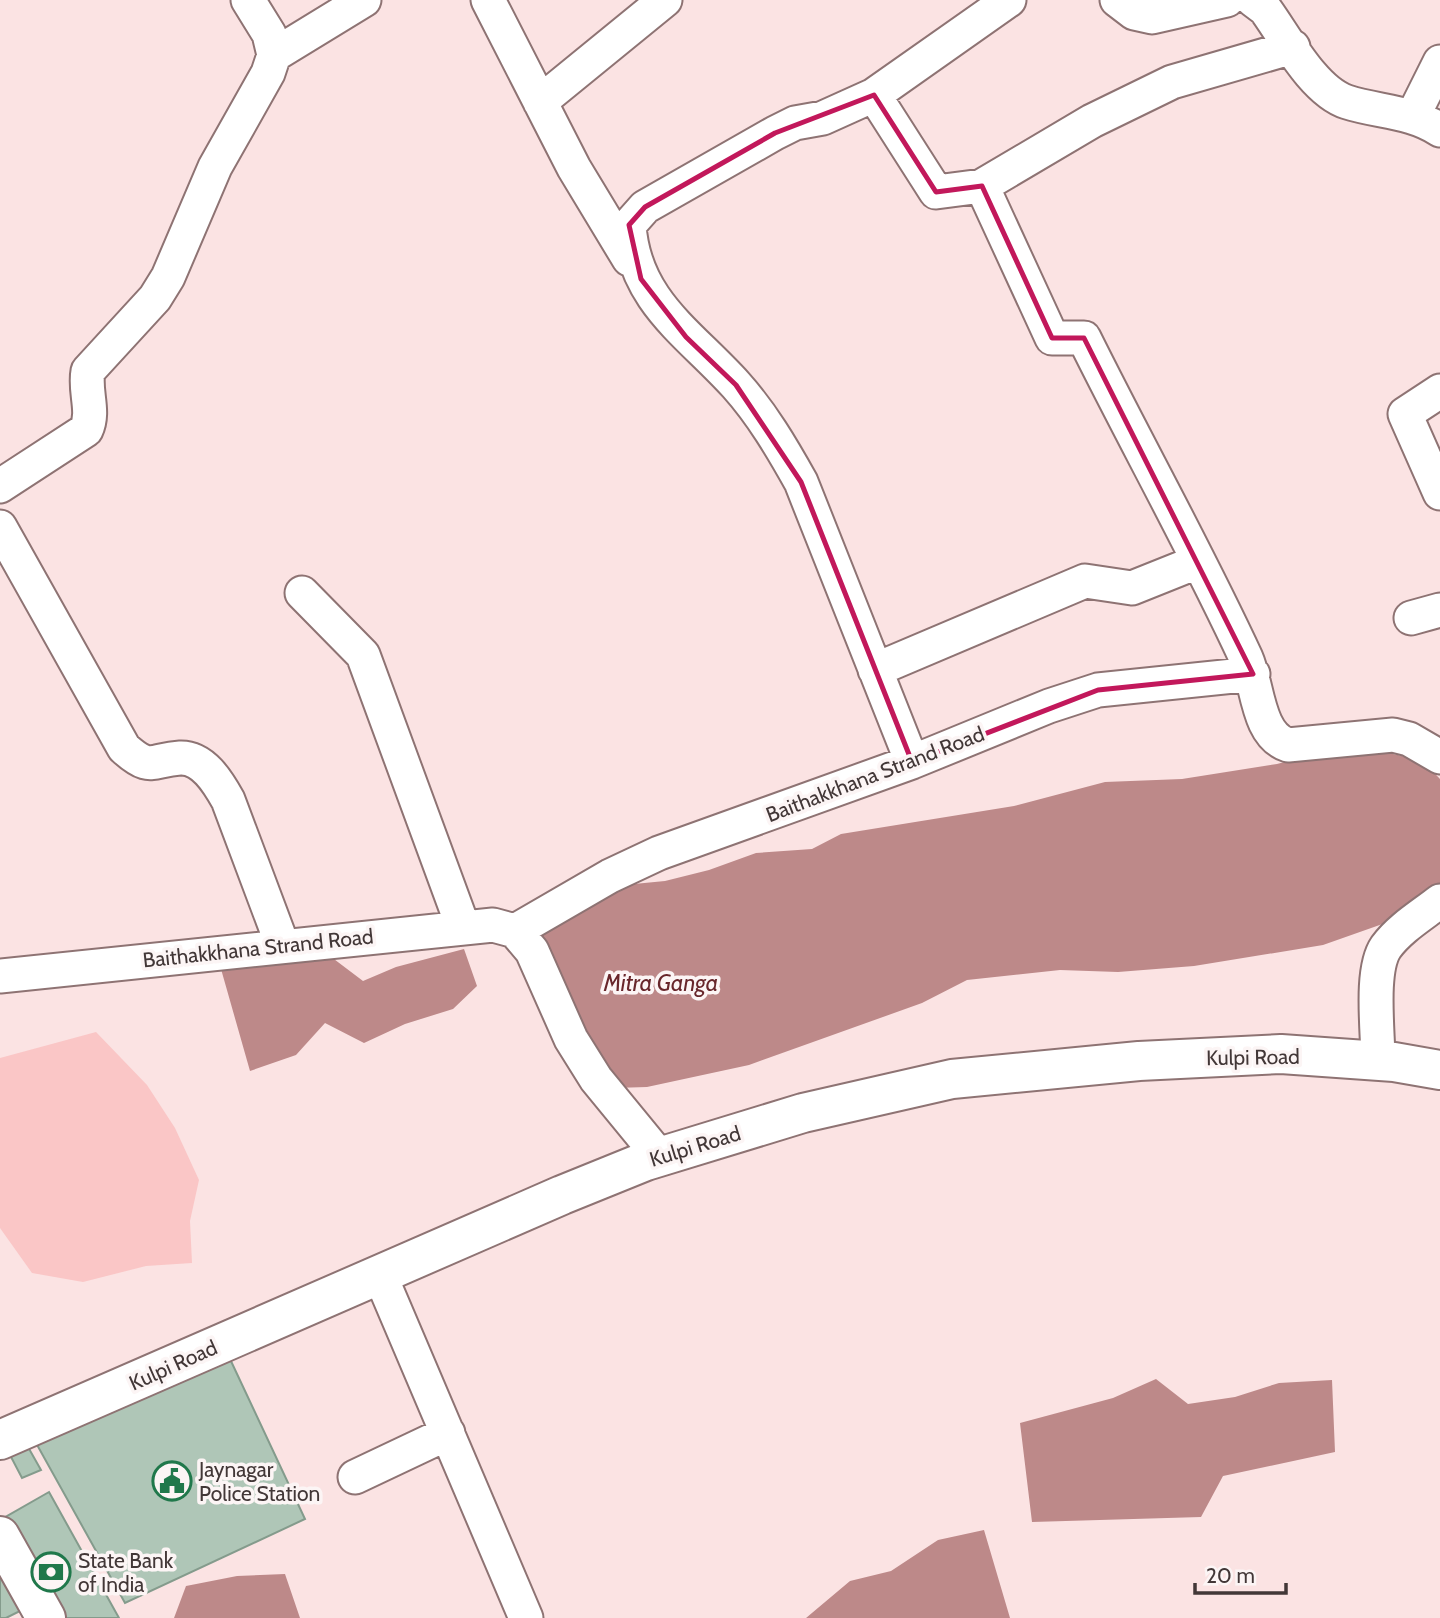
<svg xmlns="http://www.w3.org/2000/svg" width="1440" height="1618" viewBox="0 0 1440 1618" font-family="Cabin,sans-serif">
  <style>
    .green { fill: #fac6c6 }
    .water { fill: #bd8989 }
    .building { fill: #afc6b7; stroke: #849b8c; stroke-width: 2 }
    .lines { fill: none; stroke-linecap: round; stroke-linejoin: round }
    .minor-casing { stroke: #8e7373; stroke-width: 37 }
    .major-casing { stroke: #8e7373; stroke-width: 42 }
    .minor { stroke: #fff; stroke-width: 33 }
    .major { stroke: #fff; stroke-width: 38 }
    .marked { fill: none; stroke: #c2185b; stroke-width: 5; stroke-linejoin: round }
    .labels { text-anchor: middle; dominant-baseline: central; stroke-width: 7; stroke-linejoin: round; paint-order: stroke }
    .street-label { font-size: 21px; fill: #423737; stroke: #fcf5f5 }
    .poi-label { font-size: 21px; fill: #423737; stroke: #fcf5f5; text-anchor: start }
    .water-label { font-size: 23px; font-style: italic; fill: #68262b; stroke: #fcf5f5 }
  </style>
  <rect width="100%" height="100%" fill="#fbe3e3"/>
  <!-- green -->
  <path class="green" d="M 96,1032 L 147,1085 L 175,1128 L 199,1180 L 190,1221 L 192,1263 L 146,1266 L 83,1282 L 32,1273 L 0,1228 L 0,1058 Z"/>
  <!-- water -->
  <path class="water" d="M 1349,745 L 1422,760 L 1440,779 L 1440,891 L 1408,915 L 1323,945 L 1194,966 L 1118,972 L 1060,970 L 967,980 L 922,1003 L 749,1065 L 647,1087 L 614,1088 L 539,936 L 603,887 L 665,881 L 709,870 L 756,853 L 812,849 L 841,834 L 1014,806 L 1105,782 L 1182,779 L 1277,764 Z
    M 464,949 L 477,986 L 453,1009 L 405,1024 L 364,1043 L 325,1023 L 296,1055 L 250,1071 L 221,969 L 322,950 L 363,981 L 396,967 Z
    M 1156,1379 L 1188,1404 L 1235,1397 L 1279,1383 L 1332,1380 L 1335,1452 L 1223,1476 L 1201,1517 L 1032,1522 L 1020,1423 L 1113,1398 Z
    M 984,1530 L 1010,1618 L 806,1618 L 850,1581 L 891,1571 L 938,1540 Z
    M 285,1574 L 300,1618 L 174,1618 L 186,1586 L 237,1576 Z"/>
  <!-- building -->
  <path class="building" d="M 230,1359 L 305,1519 L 125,1603 L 36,1443 Z
    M 28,1447 L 41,1470 L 22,1478 L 10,1455 Z
    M 49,1492 L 119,1618 L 57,1618 L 2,1519 Z
    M 0,1558 L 28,1607 L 6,1618 L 0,1618 Z"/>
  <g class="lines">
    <!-- minor casing -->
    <g class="minor-casing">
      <path id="minor" d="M 488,0 L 574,168 L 629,259
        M 1117,0 L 1134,13 L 1152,17 L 1227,0
        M 1253,0 L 1265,9 C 1285,36 1313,91 1347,102 C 1378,112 1411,111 1440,130
        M 274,55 L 364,0
        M 874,95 L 936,192 L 982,186 L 1052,338 L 1084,338 C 1137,445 1196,550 1246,658 C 1258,685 1257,735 1288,745 L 1393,735 L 1409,739 L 1440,757
        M 540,102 L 665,0
        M 1413,116 L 1440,62
        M 982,186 L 1092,121 L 1172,82 L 1293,47
        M 1440,391 L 1405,414 L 1440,493
        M 0,486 L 86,430 C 95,411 84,392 88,371 L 155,298 L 168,277 L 215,167 L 268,73 L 274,55 L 269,34 L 248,0
        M 0,527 L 124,748 C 151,772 150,760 180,758 C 203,757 218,782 228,800 L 282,944
        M 302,593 L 363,655 L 463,927
        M 1411,618 L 1440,610
        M 875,670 L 1085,581 L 1132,588 L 1197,562
        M 912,762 L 801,482 C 782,448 762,414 736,385 C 689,333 634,301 629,225 L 645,207 L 775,133 L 795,123 L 823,118 L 874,95 L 1009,0
        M 515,931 L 610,876 L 659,853 L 912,762 L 1049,706 L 1098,690 L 1253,674
        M 0,976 L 493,925 L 515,931 L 532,951 L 571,1039 L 596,1079 L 660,1157
        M 1378,1061 C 1378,1031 1370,970 1386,947 C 1400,928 1422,915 1440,901
        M 380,1275 L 526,1618
        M 355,1477 L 448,1433"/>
    </g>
    <!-- major casing -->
    <g class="major-casing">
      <path id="major" d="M 0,1440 L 562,1195 L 646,1161 L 803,1113 L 952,1079 L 1139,1061 L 1281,1054 L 1394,1062 L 1440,1070
        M 0,1536 L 46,1618"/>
    </g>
    <!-- minor -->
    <use href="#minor" class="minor"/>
    <!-- major -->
    <use href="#major" class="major"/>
  </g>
  <!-- marked area -->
  <path class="marked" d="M 874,95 L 936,192 L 982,186 L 1052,338 L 1084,338 L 1253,674 L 1098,690 L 912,762 L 801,482 L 736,385 L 686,337 L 641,279 L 629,225 L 645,207 L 775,133 Z"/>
  <!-- icons -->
  <defs>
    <g id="civic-ring" transform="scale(2.0125)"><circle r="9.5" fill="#fcf5f5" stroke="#20784b" stroke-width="1.5"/><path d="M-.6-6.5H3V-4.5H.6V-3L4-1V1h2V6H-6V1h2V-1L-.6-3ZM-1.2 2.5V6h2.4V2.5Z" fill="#20784b"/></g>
    <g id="bank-ring" transform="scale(2.0125)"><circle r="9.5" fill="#fcf5f5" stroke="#20784b" stroke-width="1.5"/><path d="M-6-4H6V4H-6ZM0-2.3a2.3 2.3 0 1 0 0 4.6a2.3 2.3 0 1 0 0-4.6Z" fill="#20784b"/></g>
  </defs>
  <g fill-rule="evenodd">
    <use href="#civic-ring" x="172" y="1481"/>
    <use href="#bank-ring" x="51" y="1572"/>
  </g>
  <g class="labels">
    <!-- street labels -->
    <g class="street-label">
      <text transform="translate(875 774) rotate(-21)">Baithakkhana Strand Road</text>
      <text transform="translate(258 948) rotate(-6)">Baithakkhana Strand Road</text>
      <text transform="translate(1253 1057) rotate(-1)">Kulpi Road</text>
      <text transform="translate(695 1146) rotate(-17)">Kulpi Road</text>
      <text transform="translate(173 1365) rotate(-24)">Kulpi Road</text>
    </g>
    <!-- poi labels -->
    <g class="poi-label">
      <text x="199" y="1469">Jaynagar<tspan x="199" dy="24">Police Station</tspan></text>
      <text x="78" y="1560">State Bank<tspan x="78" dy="24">of India</tspan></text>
    </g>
    <!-- water labels -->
    <g class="water-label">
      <text x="661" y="983">Mitra Ganga</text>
    </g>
  </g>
  <!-- scale -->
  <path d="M1195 1583v10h91v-10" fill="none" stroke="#423737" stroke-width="3.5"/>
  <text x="1206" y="1583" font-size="21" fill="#423737" stroke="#fcf5f5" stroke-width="5" paint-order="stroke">20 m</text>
</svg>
